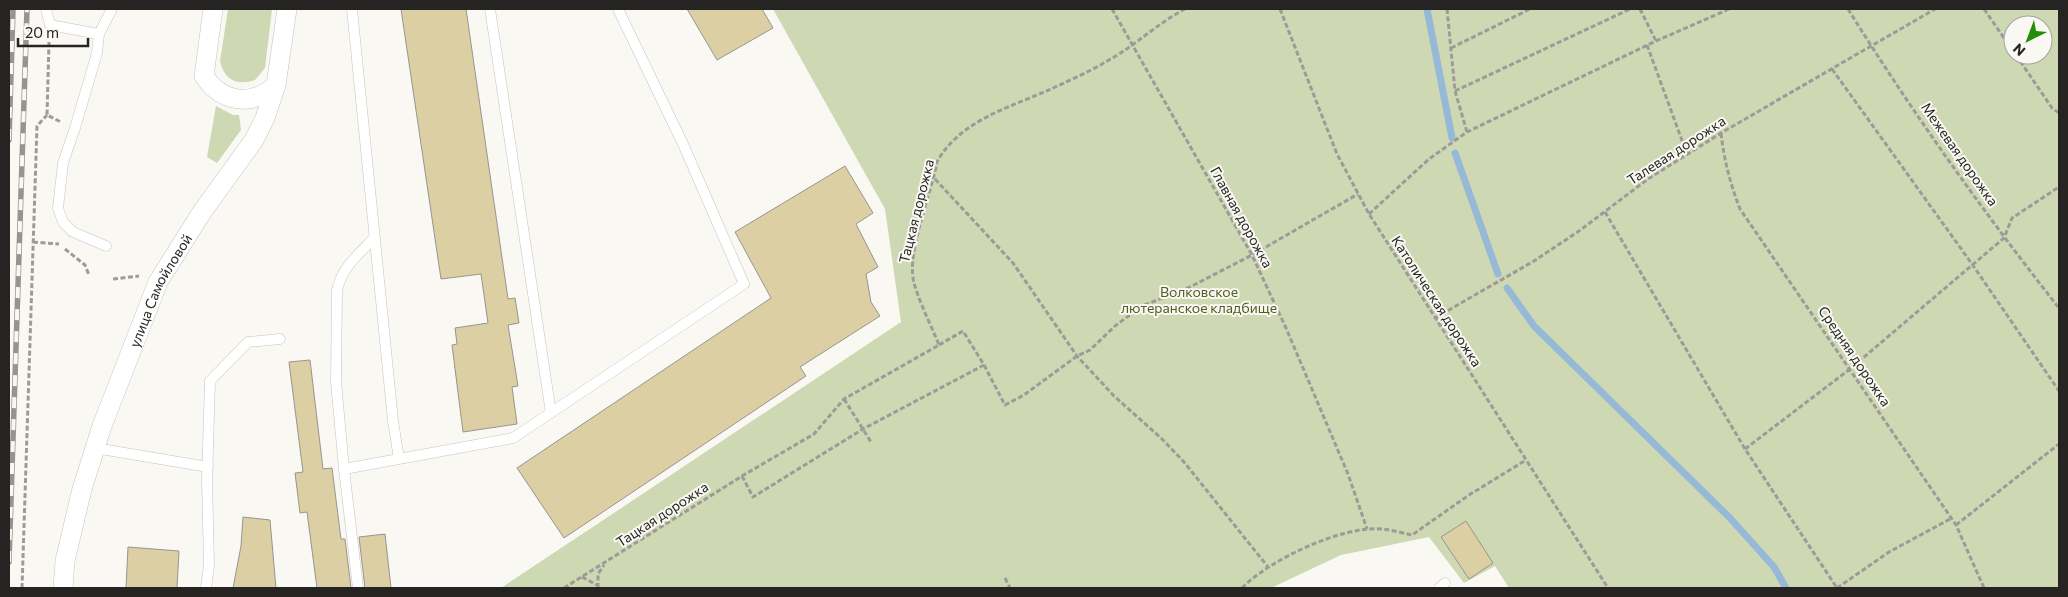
<svg xmlns="http://www.w3.org/2000/svg" width="2068" height="597" viewBox="0 0 2068 597" font-family="Commissioner,sans-serif">
  <style>
    .green { fill: #ced8b3; fill-rule: evenodd }
    .lines { fill: none; stroke-linecap: round; stroke-linejoin: round }
    .stream { stroke: #96b9d7; stroke-width: 7 }
    .building { fill: #dccfa4; stroke: #969590 }
    .service-casing { stroke: #c4c3be; stroke-width: 11 }
    .minor-casing { stroke: #c4c3be; stroke-width: 20 }
    .path { stroke: #9d9b98; stroke-width: 3; stroke-dasharray: 5 2.5; stroke-linecap: butt }
    .service { stroke: #fff; stroke-width: 10 }
    .minor { stroke: #fff; stroke-width: 19 }
    .rail-casing { stroke: #959490; stroke-width: 5.5 }
    .rail { stroke: #faf8f3; stroke-width: 4; stroke-dasharray: 11; stroke-linecap: butt }
    .labels { text-anchor: middle; dominant-baseline: central; stroke-width: 4; stroke-linejoin: round; paint-order: stroke }
    .street-label { font-size: 14px; fill: #252422; stroke: #faf8f3 }
    .park-label { font-size: 14px; fill: #515e1e; stroke: #faf8f3 }
  </style>
  <rect width="100%" height="100%" fill="#faf8f3"/>
  <!-- green -->
  <path class="green" d="M 228,9 L 272,9 L 265,68 L 255,80 C 237,86 224,80 220,61 Z
    M 773,9 L 2059,9 L 2059,588 L 1509,588 L 1495,566 L 1464,583 L 1429,537 L 1341,555 L 1271,588 L 501,588 L 901,322 L 885,209 ZM 2013,25 L 2043,25 L 2043,55 L 2013,55 Z
    M 216,106 L 233,115 L 239,115 L 241,130 L 217,163 L 207,157 Z"/>
  <g class="lines">
    <!-- stream -->
    <path class="stream" d="M 1427,9 L 1452,138
      M 1455,153 L 1498,274
      M 1507,288 L 1534,326 L 1730,518 L 1774,567 L 1786,588"/>
  </g>
  <!-- building -->
  <path class="building" d="M 401,9 L 466,9 L 508,299 L 515,298 L 519,323 L 508,325 L 518,386 L 512,387 L 517,424 L 463,432 L 452,345 L 457,344 L 455,328 L 488,323 L 481,274 L 441,279 Z
    M 687,9 L 762,9 L 773,28 L 717,60 Z
    M 845,166 L 873,213 L 856,224 L 878,267 L 866,274 L 871,302 L 880,316 L 800,367 L 806,376 L 564,538 L 517,468 L 771,298 L 735,232 Z
    M 310,360 L 323,469 L 332,468 L 341,539 L 345,539 L 351,588 L 317,588 L 307,512 L 300,513 L 295,473 L 303,472 L 289,362 Z
    M 243,517 L 270,520 L 276,588 L 233,588 L 241,546 Z
    M 1466,521 L 1493,563 L 1469,579 L 1441,537 Z
    M 385,534 L 391,588 L 365,588 L 359,537 Z
    M 128,547 L 179,551 L 177,588 L 126,588 Z"/>
  <g class="lines">
    <!-- service casing -->
    <g class="service-casing">
      <path id="service" d="M 46,9 L 50,25 L 99,34
        M 352,9 L 393,421 L 399,459
        M 490,9 L 551,413
        M 374,238 C 359,254 342,267 337,290 L 336,382 L 344,469 L 513,438 L 744,284 L 683,144 L 618,9
        M 106,246 L 73,232 L 63,222 L 58,208 L 63,163 L 75,128 L 97,53 L 99,34 L 112,9
        M 95,448 L 208,467
        M 344,469 L 358,588
        M 206,588 L 209,565 L 207,481 L 210,381 L 248,342 L 280,339
        M 1439,588 L 1445,583"/>
    </g>
    <!-- minor casing -->
    <g class="minor-casing">
      <g id="minor">
        <path d="M 213,9 L 204,76 C 222,103 252,107 276,85"/>
        <path id="s1" d="M 63,588 L 65,561 L 82,489 L 102,426 L 158,282 L 202,212 L 254,140 L 265,118 L 276,85 L 287,9"/>
      </g>
    </g>
    <!-- path -->
    <path class="path" d="M 1112,9 L 1252,255 L 1286,328 L 1348,474 L 1367,529
      M 1280,9 L 1337,154 L 1369,214 L 1608,588
      M 1447,9 L 1455,91 L 1467,132
      M 1640,9 L 1656,41
      M 1848,9 C 1912,112 1984,213 2059,308
      M 1984,9 L 2013,51
      M 49,42 L 47,115 L 61,122
      M 1647,45 L 1687,154
      M 1451,48 L 1530,9
      M 2016,55 L 2052,108 L 2059,113
      M 1832,69 L 1972,264 L 2059,391
      M 1455,91 L 1630,9
      M 1721,133 C 1724,160 1730,183 1740,209 L 1956,525 L 1984,588
      M 935,179 L 1013,263 L 1077,356 L 1114,396 L 1161,438 L 1184,462 L 1268,567
      M 1605,212 L 1745,449 L 1837,588
      M 1369,214 L 1429,159 L 1467,132 L 1656,41 L 1729,9
      M 33,242 L 59,244
      M 65,249 L 85,265 L 89,275
      M 113,279 L 139,276
      M 1435,318 L 1534,261 L 1579,231 L 1648,179 L 1721,133 L 1935,9
      M 984,365 L 1005,405 L 1024,395 L 1077,356 L 1090,350 L 1115,326 L 1142,306 L 1190,287 L 1252,255 L 1358,194
      M 844,399 L 871,442
      M 1745,449 L 1850,369 L 2004,238 L 2012,218 L 2059,187
      M 742,476 L 753,497 L 863,429 L 984,365 L 963,331 L 939,345
      M 1956,525 L 2059,444
      M 582,577 L 597,585
      M 1005,578 L 1010,588
      M 22,588 L 37,126 L 47,115
      M 564,588 L 742,476 L 814,434 L 844,399 L 939,345 C 931,325 920,304 914,283 C 906,253 931,195 937,162 C 960,120 1011,107 1051,89 C 1070,80 1091,71 1109,60 C 1136,45 1158,23 1185,9
      M 598,588 L 598,574 L 604,565
      M 1242,588 C 1269,560 1343,525 1382,529 C 1392,530 1403,533 1412,535 L 1469,495 L 1526,460
      M 1837,588 L 1889,552 L 1952,518"/>
    <!-- service -->
    <use href="#service" class="service"/>
    <!-- minor -->
    <use href="#minor" class="minor"/>
    <!-- rail casing -->
    <g class="rail-casing">
      <path id="rail" d="M 9,140 L 13,9
        M 9,562 L 27,9"/>
    </g>
    <!-- rail -->
    <use href="#rail" class="rail"/>
  </g>
  <g class="labels">
    <!-- street labels -->
    <g class="street-label">
      <text transform="translate(1676 150) rotate(-33)">Талевая дорожка</text>
      <text transform="translate(1960 154) rotate(55)">Межевая дорожка</text>
      <text transform="translate(916 211) rotate(-76)">Тацкая дорожка</text>
      <text transform="translate(1242 217) rotate(61)">Главная дорожка</text>
      <text stroke="none"><textPath href="#s1" startOffset="315">улица Самойловой</textPath></text>
      <text transform="translate(1437 301) rotate(57)">Католическая дорожка</text>
      <text transform="translate(1855 356) rotate(56)">Средняя дорожка</text>
      <text transform="translate(662 514) rotate(-33)">Тацкая дорожка</text>
    </g>
    <!-- park labels -->
    <g class="park-label">
      <text x="1199" y="291">Волковское<tspan x="1199" dy="16">лютеранское кладбище</tspan></text>
    </g>
  </g>
  <!-- border -->
  <rect width="2068" height="597" fill="none" stroke="#252422" stroke-width="20"/>
  <!-- north arrow -->
  <g transform="translate(2028 40) rotate(222)"><circle r="24" fill="#faf8f3" stroke="#a5a39f"/>
  <path d="M0-4L9 19L0 12L-9 19Z" fill="#248d0b"/>
  <text y="-8" font-size="14" font-weight="bold" text-anchor="middle" fill="#252422">N</text>
  </g>
  <!-- scale -->
  <path d="M18 38v8h70v-8" fill="none" stroke="#252422" stroke-width="2.5"/>
  <text x="25" y="38" font-size="15" fill="#252422" stroke="#faf8f3" stroke-width="4" paint-order="stroke">20 m</text>
</svg>
